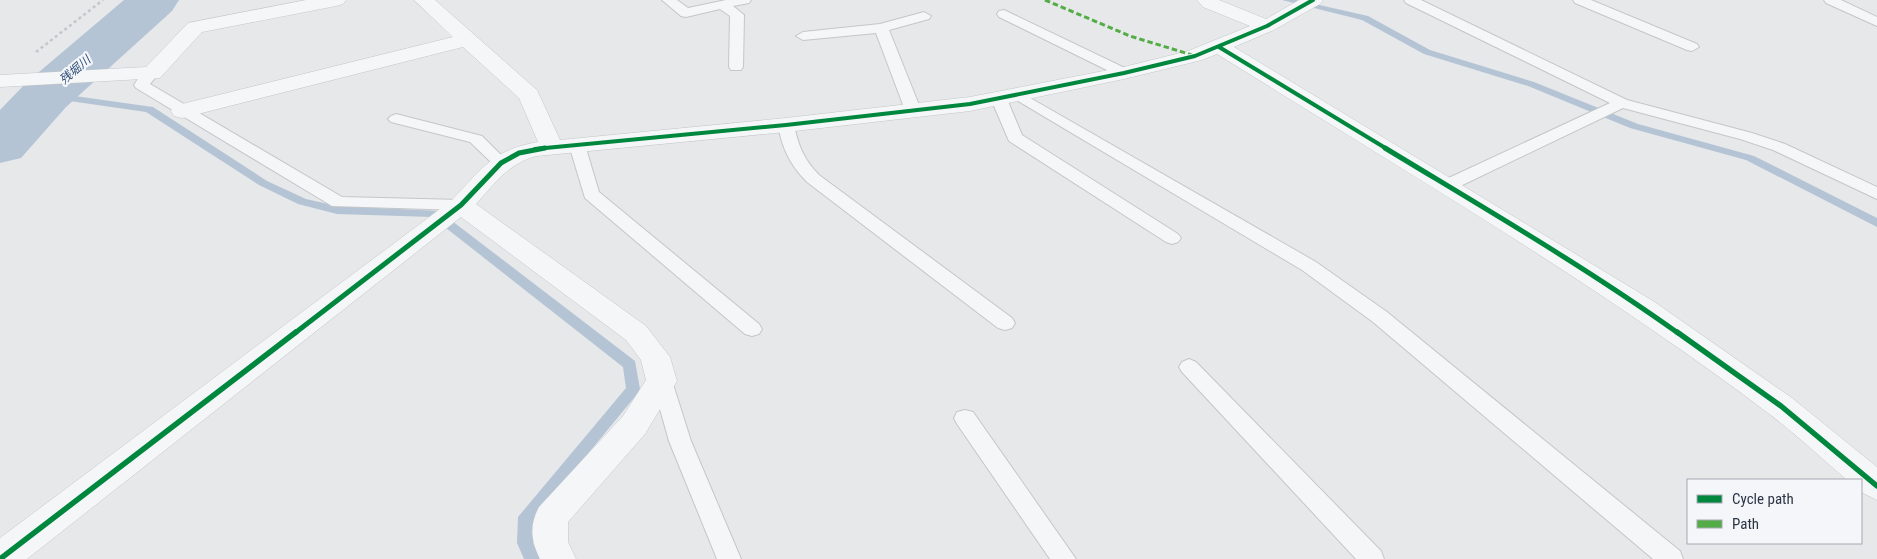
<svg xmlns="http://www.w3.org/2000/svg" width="1877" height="559" viewBox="0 0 1877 559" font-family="'Roboto Condensed','Noto Sans JP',sans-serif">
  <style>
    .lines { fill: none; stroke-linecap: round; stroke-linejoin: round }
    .stream { fill: #b4c4d5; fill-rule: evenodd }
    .river { fill: #b4c4d5; fill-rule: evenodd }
    .service-casing { stroke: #c4c6c8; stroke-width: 2 }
    .minor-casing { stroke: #c4c6c8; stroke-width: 1 }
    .path { stroke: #c5c6ca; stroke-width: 2.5; stroke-dasharray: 3 3; stroke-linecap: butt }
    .service { fill: #f5f6f7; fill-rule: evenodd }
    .minor { fill: #f5f6f7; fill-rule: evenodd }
    .quiet { stroke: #54ac47; stroke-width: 3; stroke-dasharray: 5.5 3; stroke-linecap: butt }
    .cycleway-far2-casing { stroke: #f4f6f9; stroke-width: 6 }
    .cycleway-far1-casing { stroke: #f4f6f9; stroke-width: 8 }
    .cycleway-casing { stroke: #f4f6f9; stroke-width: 9 }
    .cycleway-far2 { stroke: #00873e; stroke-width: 4 }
    .cycleway-far1 { stroke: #00873e; stroke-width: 5 }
    .cycleway { stroke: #00873e; stroke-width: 5.5 }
    .labels { text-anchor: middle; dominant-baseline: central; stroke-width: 4.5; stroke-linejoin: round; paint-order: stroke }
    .far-water-label { font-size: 12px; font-style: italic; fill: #34527a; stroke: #f4f6f9 }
  </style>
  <rect width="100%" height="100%" fill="#e6e8ea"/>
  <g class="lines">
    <!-- stream -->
    <path class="stream" d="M 1282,0 L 1297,0 L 1368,16 L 1430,50 L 1534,82 L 1638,124 L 1754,156 L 1877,218 L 1877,227 L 1746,160 L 1630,128 L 1528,86 L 1424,54 L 1362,20 Z
      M 46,92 L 153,107 L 267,181 L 306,199 L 337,206 L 439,211 L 635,361 L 640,389 L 638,393 L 534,519 L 533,543 L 540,559 L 524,559 L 517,543 L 518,517 L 626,388 L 623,367 L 432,217 L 337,214 L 298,204 L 259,185 L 146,112 L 42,97 L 41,95 Z"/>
    <!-- river -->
    <path class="river" d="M 124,0 L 179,0 L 172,11 L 66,107 L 21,158 L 0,163 L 0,110 L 26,83 Z"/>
    <!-- service casing -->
    <g class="service-casing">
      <path id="service" d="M 662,0 L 677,0 L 688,8 L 726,0 L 751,0 L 749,3 L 733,6 L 744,15 L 743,67 L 741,70 L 731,70 L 729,67 L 730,16 L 720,9 L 686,17 L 681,16 Z
        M 1404,0 L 1421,0 L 1627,100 L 1752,133 L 1785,144 L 1877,187 L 1877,199 L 1773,150 L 1740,139 L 1623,108 L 1452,190 L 1440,190 L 1438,186 L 1440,182 L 1610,103 L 1406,3 Z
        M 1573,0 L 1591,0 L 1697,44 L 1699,47 L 1692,51 L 1687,50 L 1575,3 Z
        M 1824,0 L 1841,0 L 1877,17 L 1877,26 L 1826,3 Z
        M 1004,10 L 1129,70 L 1131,73 L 1129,76 L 1119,76 L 999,17 L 997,14 L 999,11 Z
        M 924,12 L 931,16 L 929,19 L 889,30 L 921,110 L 918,113 L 908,113 L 905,110 L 876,33 L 803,40 L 796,36 L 803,32 L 880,24 Z
        M 152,69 L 157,70 L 159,73 L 150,84 L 342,197 L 461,200 L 467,201 L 470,205 L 467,209 L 461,210 L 332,206 L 136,88 L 134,85 C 138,78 144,71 152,69 Z
        M 1018,91 L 1316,262 L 1387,312 L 1680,551 L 1683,559 L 1653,559 L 1373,322 L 1302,270 L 1013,98 L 1011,95 L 1013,92 Z
        M 999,94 L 1004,96 L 1007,99 L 1022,135 L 1178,234 L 1181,238 L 1178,242 L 1172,244 L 1166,242 L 1009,141 L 991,99 L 994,96 Z
        M 396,114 L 482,136 L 509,163 L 507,166 L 495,166 L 470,142 L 391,122 L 388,119 L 391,116 Z
        M 786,120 L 792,122 L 794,125 C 798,145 804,160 819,175 L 1012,318 L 1015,323 L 1012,328 L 1005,330 L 998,328 L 807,182 C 790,165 782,148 778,125 L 780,122 Z
        M 577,140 L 583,142 L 585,145 L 599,192 L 759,324 L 762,329 L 759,334 L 752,336 L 745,334 L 585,198 L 569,145 L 571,142 Z
        M 1189,359 L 1196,362 L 1381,551 L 1384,559 L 1356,559 L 1182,372 L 1179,367 L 1182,362 Z
        M 662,373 L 669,376 L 672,381 L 691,441 L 741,559 L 717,559 L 669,441 L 652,381 L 655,376 Z
        M 965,410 L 973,412 L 1076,559 L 1050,559 L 957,424 L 954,418 L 957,412 Z"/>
    </g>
    <!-- minor casing -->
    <g class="minor-casing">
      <path id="minor" d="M 306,0 L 346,0 L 343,4 L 336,6 L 202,32 L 160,78 L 0,87 L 0,75 L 146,67 L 188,23 Z
        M 414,0 L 435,0 L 537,90 L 560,140 L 786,118 L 970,97 L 1124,67 L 1188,51 L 1250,26 L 1203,7 L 1197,0 L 1219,0 L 1266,19 L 1299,0 L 1323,0 L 1320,4 L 1274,30 L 1234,47 L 1653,301 L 1792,398 L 1877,467 L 1877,500 L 1861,492 L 1861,480 L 1847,480 C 1821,458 1796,434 1768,413 C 1593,281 1403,170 1217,54 L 1202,60 L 1124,79 L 970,111 L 786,132 L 537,156 C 510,162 494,184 476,204 L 646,326 L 670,357 L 677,381 L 645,434 L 568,522 L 568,542 L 576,559 L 540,559 C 531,540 529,526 539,507 L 623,416 L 646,380 L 641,360 L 626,340 L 461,217 L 27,559 L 0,559 L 0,538 L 452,200 C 483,168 492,150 538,142 L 519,98 L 463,47 L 182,118 L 174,116 L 171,111 L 174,106 L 453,37 Z"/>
    </g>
    <!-- path -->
    <path class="path" d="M 36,52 L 103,0"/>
    <!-- service -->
    <use href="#service" class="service"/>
    <!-- minor -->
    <use href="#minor" class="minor"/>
    <!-- quiet -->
    <path class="quiet" d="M 1045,0 L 1130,36 L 1192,55"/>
    <!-- cycleway-far2 casing -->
    <g class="cycleway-far2-casing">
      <path id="cycleway-far2" d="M 1219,47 L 1387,149
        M 535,149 L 786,125 L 970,104 L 1124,73 L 1195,56 L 1267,26 L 1313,0"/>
    </g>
    <!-- cycleway-far1 casing -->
    <g class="cycleway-far1-casing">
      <path id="cycleway-far1" d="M 1385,148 C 1484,208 1584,266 1678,333
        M 295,333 L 461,205 L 501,163 L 519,153 L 545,148"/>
    </g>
    <!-- cycleway casing -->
    <g class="cycleway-casing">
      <path id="cycleway" d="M 1677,332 L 1781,406 L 1877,486
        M 0,559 L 296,332"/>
    </g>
    <!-- cycleway-far2 -->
    <use href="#cycleway-far2" class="cycleway-far2"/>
    <!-- cycleway-far1 -->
    <use href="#cycleway-far1" class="cycleway-far1"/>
    <!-- cycleway -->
    <use href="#cycleway" class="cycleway"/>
  </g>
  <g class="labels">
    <!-- far-water labels -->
    <g class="far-water-label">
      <text transform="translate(75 70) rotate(-41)">残堀川</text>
    </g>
  </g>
  <!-- legend -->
  <rect x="1687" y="479" width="175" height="65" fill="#f4f6f9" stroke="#a4a8b1"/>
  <rect x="1697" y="495" width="25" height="8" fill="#00873e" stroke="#a4a8b1"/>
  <text x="1732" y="504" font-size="15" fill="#2b3445">Cycle path</text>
  <rect x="1697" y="520" width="25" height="8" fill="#54ac47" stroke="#a4a8b1"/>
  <text x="1732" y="529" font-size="15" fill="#2b3445">Path</text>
</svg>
